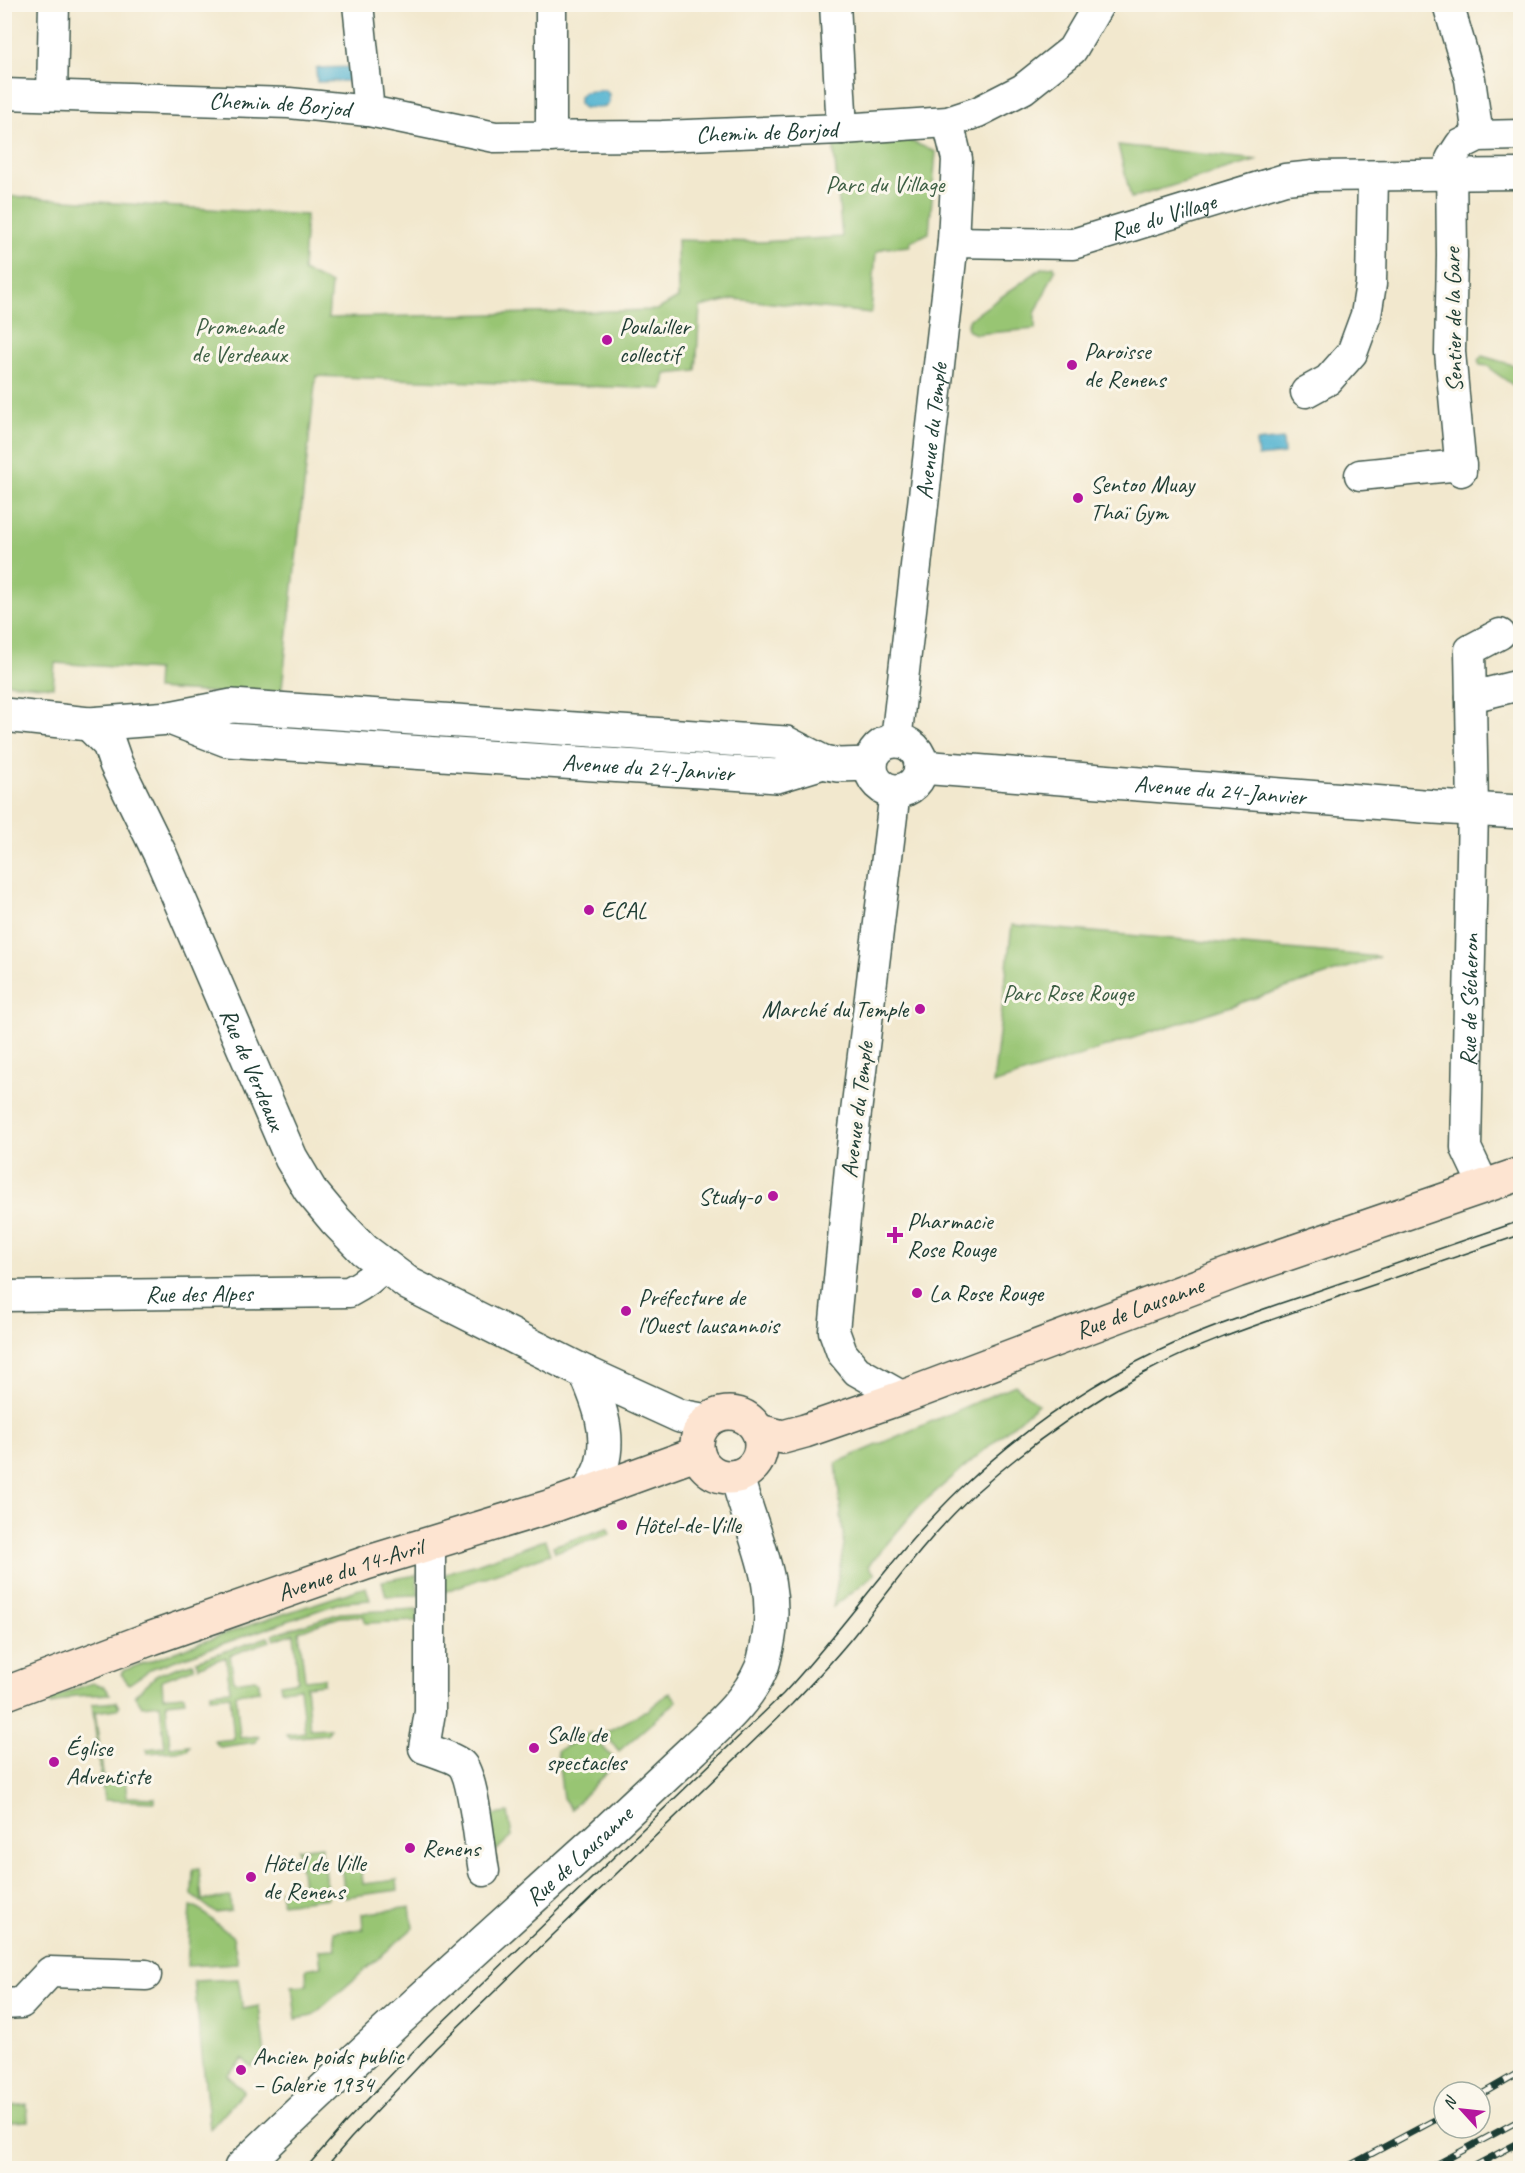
<svg xmlns="http://www.w3.org/2000/svg" width="1525" height="2173" viewBox="0 0 1525 2173" font-family="Caveat,sans-serif">
  <style>
    .green { fill: #98c573; stroke: #5c8154; stroke-width: 1.5 }
    .water { fill: #51b2d0; stroke: #387882; stroke-width: 1.5 }
    .lines { fill: none; stroke-linecap: round; stroke-linejoin: round }
    .minor-casing { stroke: #3f574b; stroke-width: 33 }
    .tertiary-casing { stroke: #3f574b; stroke-width: 36 }
    .secondary-casing { stroke: #3f574b; stroke-width: 36 }
    .minor { stroke: #fff; stroke-width: 30 }
    .tertiary { stroke: #fff; stroke-width: 33 }
    .secondary { stroke: #fde4d1; stroke-width: 33 }
    .tram { stroke: #1f3d34; stroke-width: 1.5 }
    .rail-casing { stroke: #1f3d34; stroke-width: 7 }
    .rail { stroke: #fbf7ec; stroke-width: 4.5; stroke-dasharray: 14; stroke-linecap: butt }
    .poi-dot { fill: #b5179e; stroke: #fbf7ec; stroke-width: 2 }
    .labels { text-anchor: middle; dominant-baseline: central; stroke-width: 6; stroke-linejoin: round; paint-order: stroke }
    .street-label { font-size: 24px; fill: #1f3d34; stroke: #fbf7ec }
    .park-label { font-size: 24px; fill: #3d5f44; stroke: #fbf7ec }
    .poi-label { font-size: 24px; fill: #1f3d34; stroke: #fbf7ec; text-anchor: start }
  </style>
  <rect width="100%" height="100%" fill="#fbf7ec"/>
  <filter id="ink" filterUnits="userSpaceOnUse"><feTurbulence type="fractalNoise" baseFrequency=".0167" numOctaves="2"/><feDisplacementMap in="SourceGraphic" scale="12" xChannelSelector="R" yChannelSelector="G"/><feConvolveMatrix kernelMatrix="1 2 1 2 8 2 1 2 1" color-interpolation-filters="sRGB"/></filter>
  <filter id="wash" filterUnits="userSpaceOnUse"><feTurbulence type="fractalNoise" baseFrequency=".008" numOctaves="4" result="noise"/><feDisplacementMap in="SourceGraphic" scale="24" xChannelSelector="R" yChannelSelector="G"/><feGaussianBlur stdDeviation="1.35" result="paint"/><feColorMatrix in="noise" values="0 0 0 0 0 0 0 0 0 0 0 0 0 0 0 0 0 1.4 0 .05"/><feComposite in="paint" operator="in"/></filter>
  <g filter="url(#wash)">
    <rect width="100%" height="100%" fill="#f2e8ce"/>
    <!-- green -->
    <path class="green" d="M 891,133 L 936,152 L 929,233 L 911,241 L 910,246 L 885,248 L 876,252 L 871,313 L 734,299 L 700,307 L 696,371 L 666,374 L 663,389 L 316,376 L 281,697 L 156,689 L 157,670 L 55,663 L 53,687 L 5,683 L 4,196 L 306,215 L 303,271 L 331,284 L 328,318 L 657,310 L 678,298 L 677,240 L 761,242 L 842,237 L 833,140 Z
      M 1118,145 L 1258,160 L 1131,198 Z
      M 1054,266 L 1055,270 L 1035,314 L 1035,329 L 976,334 L 969,331 L 967,326 L 970,319 L 1042,268 Z
      M 1482,356 L 1520,367 L 1520,390 L 1493,371 L 1489,366 L 1480,365 L 1478,361 Z
      M 1012,925 L 1380,957 L 993,1084 Z
      M 1015,1385 L 1038,1404 L 919,1506 L 868,1566 L 875,1574 L 833,1607 L 844,1544 L 836,1463 Z
      M 608,1528 L 610,1534 L 555,1552 L 553,1546 Z
      M 545,1540 L 550,1554 L 435,1595 L 437,1587 L 446,1574 L 454,1570 L 474,1565 Z
      M 416,1575 L 419,1595 L 386,1596 L 382,1581 Z
      M 366,1587 L 370,1600 L 342,1602 L 153,1668 L 129,1684 L 121,1674 L 125,1670 L 250,1625 Z
      M 417,1609 L 418,1621 L 365,1623 L 364,1616 L 340,1617 L 299,1631 L 305,1680 L 324,1678 L 324,1684 L 306,1686 L 310,1729 L 330,1728 L 329,1732 L 326,1734 L 289,1738 L 286,1734 L 305,1732 L 300,1688 L 281,1690 L 280,1684 L 298,1681 L 294,1633 L 274,1640 L 272,1635 L 340,1613 Z
      M 268,1637 L 270,1641 L 230,1655 L 234,1682 L 255,1679 L 259,1682 L 259,1691 L 236,1694 L 240,1738 L 259,1736 L 256,1742 L 220,1747 L 214,1741 L 234,1739 L 230,1695 L 210,1697 L 211,1692 L 230,1690 L 226,1657 L 198,1667 L 196,1661 Z
      M 192,1663 L 194,1668 L 162,1680 L 163,1697 L 184,1695 L 185,1701 L 166,1703 L 170,1747 L 189,1745 L 190,1746 L 187,1750 L 148,1753 L 147,1749 L 165,1747 L 160,1704 L 142,1706 L 135,1695 L 158,1674 Z
      M 94,1683 L 105,1687 L 110,1694 L 74,1696 L 51,1705 L 49,1699 L 86,1685 Z
      M 670,1692 L 677,1701 L 619,1751 L 604,1733 C 616,1726 636,1718 644,1711 L 647,1711 Z
      M 116,1702 L 119,1707 L 117,1709 L 95,1712 L 104,1781 L 125,1778 L 127,1797 L 155,1798 L 155,1802 L 104,1800 L 92,1704 Z
      M 590,1733 L 613,1758 L 610,1769 L 571,1809 L 563,1798 L 557,1751 Z
      M 508,1813 L 512,1836 L 490,1856 L 484,1816 Z
      M 321,1846 L 328,1898 L 282,1904 L 280,1890 L 303,1886 L 298,1849 Z
      M 360,1855 L 363,1884 L 397,1880 L 398,1890 L 345,1897 L 340,1857 Z
      M 199,1868 L 202,1900 L 230,1897 L 231,1911 L 216,1913 L 192,1895 L 193,1869 Z
      M 191,1907 L 196,1907 L 233,1937 L 238,1963 L 187,1966 Z
      M 410,1907 L 413,1928 L 312,2016 L 296,2019 L 292,1986 L 307,1985 L 306,1969 L 321,1966 L 319,1950 L 336,1949 L 334,1932 L 363,1929 L 362,1914 Z
      M 238,1979 L 243,2009 L 259,2006 L 265,2056 L 260,2057 L 251,2067 L 243,2059 L 227,2075 L 244,2091 L 210,2129 L 194,1981 Z
      M 27,2104 L 28,2121 L 10,2122 L 5,2121 L 5,2107 Z"/>
    <!-- water -->
    <path class="water" d="M 350,67 L 350,81 L 317,82 L 316,68 Z
      M 605,90 L 609,94 L 609,103 L 604,107 L 584,108 L 579,104 L 579,97 L 584,92 Z
      M 1283,439 L 1284,454 L 1258,457 L 1256,442 Z"/>
  </g>
  <g filter="url(#ink)">
    <g class="lines">
      <!-- minor casing -->
      <g class="minor-casing">
        <g id="minor">
          <path d="M 358,4 L 369,111"/>
          <path d="M 835,4 L 842,129"/>
          <path d="M 1448,4 L 1470,79 L 1478,136"/>
          <path id="s1" d="M 4,94 L 289,103 L 369,111 L 495,137 L 662,136 L 842,129 L 948,122 L 978,112 L 1023,89 L 1072,50 L 1099,4"/>
          <path d="M 52,94 L 54,4"/>
          <path d="M 551,137 L 551,4"/>
          <path id="s2" d="M 953,242 L 1073,244 L 1285,179 L 1314,176 L 1520,174"/>
          <path d="M 1306,392 L 1328,380 L 1352,353 L 1366,315 L 1371,284 L 1373,176"/>
          <path d="M 1461,471 L 1450,352 L 1452,256 L 1451,159 L 1460,145 L 1478,136 L 1520,135"/>
          <path d="M 1360,475 L 1461,465"/>
          <path d="M 1471,697 L 1520,685"/>
          <path id="s3" d="M 896,741 L 953,242 L 957,159 L 948,122"/>
          <path d="M 895,791 L 853,1137 L 834,1331 L 842,1353 L 857,1371 L 903,1397"/>
          <path id="s4" d="M 1484,1186 L 1466,1148 L 1473,809 L 1470,650 L 1500,634"/>
          <path id="s5" d="M 4,1296 L 349,1292 C 363,1285 373,1278 383,1266"/>
          <path d="M 430,1543 L 430,1712 L 424,1748 C 433,1751 457,1759 462,1765 C 474,1779 480,1850 484,1871"/>
          <path d="M 4,2004 L 21,2003 L 50,1972 L 146,1975"/>
        </g>
      </g>
      <!-- tertiary casing -->
      <g class="tertiary-casing">
        <g id="tertiary">
          <path d="M 4,715 L 89,724 L 170,718 L 232,706 L 786,743 L 823,762 L 838,765 L 871,764"/>
          <path id="s6" d="M 170,718 L 227,740 L 777,776 L 823,762"/>
          <path id="s7" d="M 89,724 L 109,744 L 116,764 L 160,854 L 291,1158 L 310,1190 L 335,1220 L 364,1250 L 409,1284 L 586,1373 L 680,1416 L 707,1421"/>
          <circle cx="896" cy="766" r="25"/>
          <path id="s8" d="M 921,767 L 1435,807 L 1520,812"/>
          <path d="M 586,1373 C 598,1401 611,1433 602,1464 C 599,1474 593,1484 588,1493"/>
          <path id="s9" d="M 241,2168 C 357,2056 478,1947 598,1839 C 630,1809 661,1780 693,1750 C 718,1726 747,1702 761,1669 C 764,1663 765,1654 767,1647 C 782,1582 752,1537 737,1476"/>
        </g>
      </g>
      <!-- secondary casing -->
      <g class="secondary-casing">
        <g id="secondary">
          <circle cx="729" cy="1445" r="32"/>
          <path id="s10" d="M 759,1431 L 783,1437 L 805,1431 L 903,1397 L 1237,1271 L 1520,1174"/>
          <path id="s11" d="M 4,1694 L 152,1638 L 366,1563 L 555,1505 L 698,1453"/>
        </g>
      </g>
      <!-- minor -->
      <use href="#minor" class="minor"/>
      <!-- tertiary -->
      <use href="#tertiary" class="tertiary"/>
      <!-- secondary -->
      <use href="#secondary" class="secondary"/>
      <!-- tram -->
      <path class="tram" d="M 306,2168 L 346,2122 L 427,2037 L 783,1694 C 845,1628 895,1551 961,1488 C 1025,1427 1101,1376 1182,1340 C 1228,1320 1276,1305 1323,1289 C 1389,1266 1455,1244 1520,1221
        M 325,2168 L 351,2138 L 436,2048 L 792,1704 C 815,1680 838,1656 859,1629 C 895,1583 930,1535 973,1495 C 1025,1448 1081,1408 1142,1374 C 1200,1343 1262,1323 1323,1302 C 1389,1280 1455,1257 1520,1235"/>
      <!-- rail casing -->
      <g class="rail-casing">
        <path id="rail" d="M 1480,2095 L 1520,2072
          M 1345,2168 L 1444,2115
          M 1430,2168 L 1520,2120
          M 1471,2168 L 1520,2142
          M 1507,2168 L 1520,2161"/>
      </g>
      <!-- rail -->
      <use href="#rail" class="rail"/>
    </g>
  </g>
  <!-- markers -->
  <g class="poi-dot">
    <circle cx="607" cy="340" r="6"/>
    <circle cx="1072" cy="365" r="6"/>
    <circle cx="1078" cy="498" r="6"/>
    <circle cx="589" cy="910" r="6"/>
    <circle cx="920" cy="1009" r="6"/>
    <circle cx="773" cy="1196" r="6"/>
    <path d="M892 1226h6v6h6v6h-6v6h-6v-6h-6v-6h6z"/>
    <circle cx="917" cy="1293" r="6"/>
    <circle cx="626" cy="1311" r="6"/>
    <circle cx="622" cy="1525" r="6"/>
    <circle cx="534" cy="1748" r="6"/>
    <circle cx="54" cy="1762" r="6"/>
    <circle cx="410" cy="1848" r="6"/>
    <circle cx="251" cy="1877" r="6"/>
    <circle cx="241" cy="2070" r="6"/>
  </g>
  <g class="labels">
    <!-- street labels -->
    <g class="street-label">
      <text stroke="none"><textPath href="#s1" startOffset="276">Chemin de Borjod</textPath></text>
      <text stroke="none"><textPath href="#s1" startOffset="766">Chemin de Borjod</textPath></text>
      <text stroke="none"><textPath href="#s2" startOffset="214">Rue du Village</textPath></text>
      <text transform="translate(1453 320) rotate(-91)">Sentier de la Gare</text>
      <text stroke="none"><textPath href="#s3" startOffset="312">Avenue du Temple</textPath></text>
      <text stroke="none"><textPath href="#s6" startOffset="483">Avenue du 24-Janvier</textPath></text>
      <text stroke="none"><textPath href="#s8" startOffset="300">Avenue du 24-Janvier</textPath></text>
      <text stroke="none"><textPath href="#s4" startOffset="190">Rue de Sécheron</textPath></text>
      <text stroke="none"><textPath href="#s7" startOffset="384">Rue de Verdeaux</textPath></text>
      <text transform="translate(857 1110) rotate(-83)">Avenue du Temple</text>
      <text stroke="none"><textPath href="#s5" startOffset="195">Rue des Alpes</textPath></text>
      <text stroke="none"><textPath href="#s10" startOffset="404">Rue de Lausanne</textPath></text>
      <text stroke="none"><textPath href="#s11" startOffset="368">Avenue du 14-Avril</textPath></text>
      <text stroke="none"><textPath href="#s9" startOffset="460">Rue de Lausanne</textPath></text>
    </g>
    <!-- park labels -->
    <g class="park-label">
      <text x="885" y="184">Parc du Village</text>
      <text x="239" y="326">Promenade<tspan x="239" dy="28">de Verdeaux</tspan></text>
      <text x="1068" y="993">Parc Rose Rouge</text>
    </g>
    <!-- poi labels -->
    <g class="poi-label">
      <text x="619" y="326">Poulailler<tspan x="619" dy="28">collectif</tspan></text>
      <text x="1084" y="351">Paroisse<tspan x="1084" dy="28">de Renens</tspan></text>
      <text x="1090" y="484">Sentoo Muay<tspan x="1090" dy="28">Thaï Gym</tspan></text>
      <text x="601" y="910">ECAL</text>
      <text x="908" y="1009" text-anchor="end">Marché du Temple</text>
      <text x="761" y="1196" text-anchor="end">Study-o</text>
      <text x="907" y="1221">Pharmacie<tspan x="907" dy="28">Rose Rouge</tspan></text>
      <text x="929" y="1293">La Rose Rouge</text>
      <text x="638" y="1297">Préfecture de<tspan x="638" dy="28">l'Ouest lausannois</tspan></text>
      <text x="634" y="1525">Hôtel-de-Ville</text>
      <text x="546" y="1734">Salle de<tspan x="546" dy="28">spectacles</tspan></text>
      <text x="66" y="1748">Église<tspan x="66" dy="28">Adventiste</tspan></text>
      <text x="422" y="1848">Renens</text>
      <text x="263" y="1863">Hôtel de Ville<tspan x="263" dy="28">de Renens</tspan></text>
      <text x="253" y="2056">Ancien poids public<tspan x="253" dy="28">– Galerie 1934</tspan></text>
    </g>
  </g>
  <!-- margin -->
  <rect width="1525" height="2173" fill="none" stroke="#fbf7ec" stroke-width="24"/>
  <!-- north arrow -->
  <g transform="translate(1462 2110) rotate(297)"><circle r="28" fill="#fbf7ec" stroke="#a3ada2" stroke-width="1.5"/>
  <path d="M0-4.5L10 22L0 15L-10 22Z" fill="#b5179e"/>
  <text y="-9" font-size="16" font-weight="bold" text-anchor="middle" fill="#1f3d34">N</text>
  </g>
</svg>
